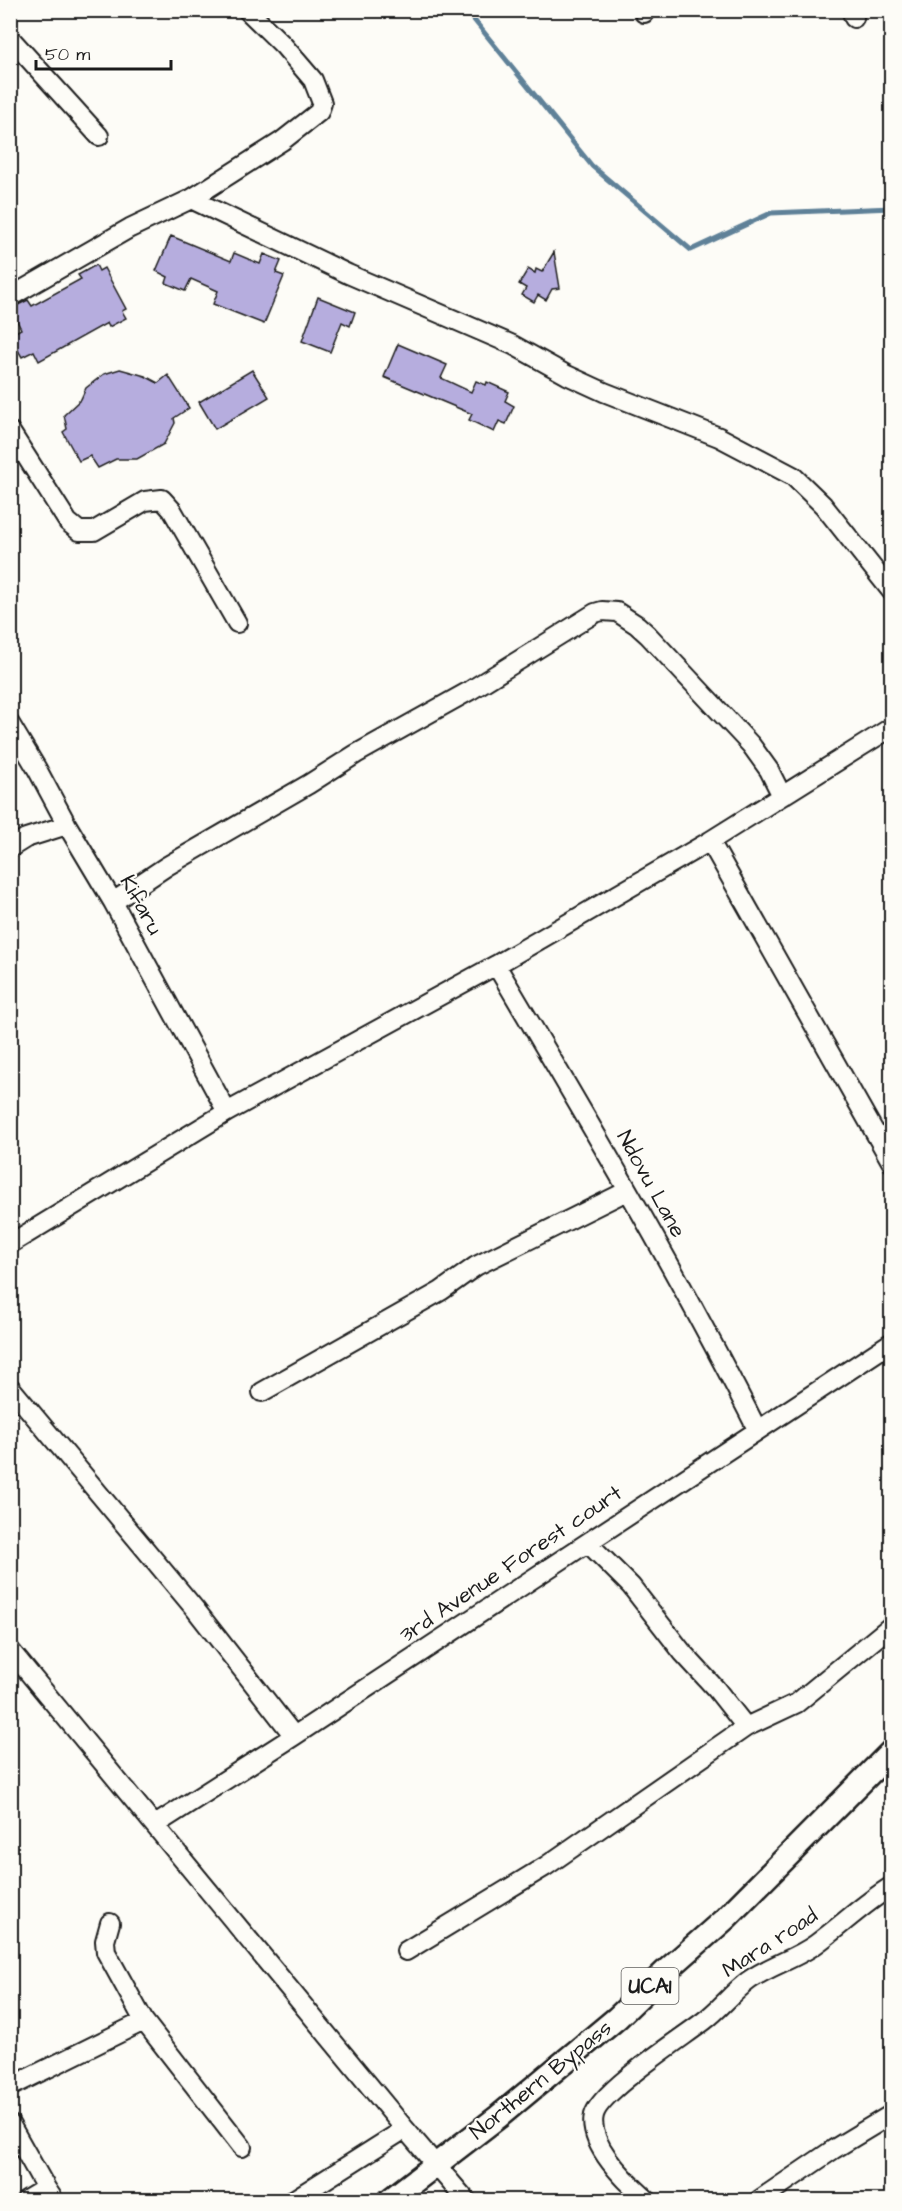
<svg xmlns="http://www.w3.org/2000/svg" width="902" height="2211" viewBox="0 0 902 2211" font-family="'Architects Daughter',sans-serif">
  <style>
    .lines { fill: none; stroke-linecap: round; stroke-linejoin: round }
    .stream { stroke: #5f8198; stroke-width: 5 }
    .building { fill: #b6adde; stroke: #1c1c1c; stroke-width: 1.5 }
    .minor-casing { stroke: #1c1c1c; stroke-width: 22 }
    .major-casing { stroke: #1c1c1c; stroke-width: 27 }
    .minor { stroke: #fdfcf7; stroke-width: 18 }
    .major { stroke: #fdfcf7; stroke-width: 22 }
    .labels { text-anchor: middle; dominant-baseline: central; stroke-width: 4.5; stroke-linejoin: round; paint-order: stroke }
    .shield { fill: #fdfcf7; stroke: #605f5e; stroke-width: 1.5 }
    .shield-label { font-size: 21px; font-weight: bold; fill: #1c1c1c }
    .street-label { font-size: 22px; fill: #1c1c1c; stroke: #fdfcf7 }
  </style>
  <rect width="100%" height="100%" fill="#fdfcf7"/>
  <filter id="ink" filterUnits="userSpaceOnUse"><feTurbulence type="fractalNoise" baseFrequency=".0167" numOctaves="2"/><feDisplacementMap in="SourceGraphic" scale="12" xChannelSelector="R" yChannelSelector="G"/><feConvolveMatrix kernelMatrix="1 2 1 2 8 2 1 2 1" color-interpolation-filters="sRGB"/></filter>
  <g filter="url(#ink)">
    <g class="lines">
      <!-- stream -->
      <path class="stream" d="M 466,10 L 592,166 L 691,250 L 771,213 L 892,208"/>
    </g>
    <!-- building -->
    <path class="building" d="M 171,236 L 231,261 L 234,253 L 260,264 L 264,254 L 281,261 L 276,273 L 284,276 L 264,324 L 213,304 L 218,291 L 191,279 L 185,291 L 166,283 L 168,277 L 156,271 Z
      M 554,252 L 560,288 L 552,289 L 546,300 L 538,295 L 534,302 L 522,295 L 526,288 L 519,284 L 528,269 L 535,273 L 536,269 L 542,272 Z
      M 96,265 L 99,271 L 104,268 L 126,309 L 122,311 L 126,318 L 109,327 L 107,323 L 39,361 L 34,351 L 22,357 L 10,337 L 10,335 L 21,329 L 14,315 L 17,313 L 14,307 L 28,300 L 32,306 L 81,279 L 78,275 Z
      M 318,297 L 355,312 L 350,326 L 342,322 L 330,352 L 302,341 Z
      M 398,344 L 447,365 L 441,378 L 471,392 L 476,381 L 486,385 L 487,382 L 509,392 L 505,401 L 514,406 L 506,424 L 499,421 L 494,432 L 469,420 L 472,414 L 384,377 Z
      M 120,369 L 145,376 L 158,383 L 168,375 L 189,408 L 174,418 L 175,423 L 164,444 L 137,459 L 116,459 L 98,468 L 90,456 L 79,461 L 63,432 L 67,429 L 64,415 L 81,399 L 86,388 L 104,374 Z
      M 252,370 L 269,397 L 215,429 L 199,402 Z"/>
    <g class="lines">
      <!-- minor casing -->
      <g class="minor-casing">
        <path id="minor" d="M 643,10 L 644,13
          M 851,10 L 854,18
          M 10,38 L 99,136
          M 191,199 L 348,274 L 513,345 L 567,375 L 604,392 L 719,437 L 793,476 L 823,505 L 892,592
          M 10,297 L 130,228 L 191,199 L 282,141 L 319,112 L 322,103 L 313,80 L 283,45 L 247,10
          M 10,431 L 68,522 L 79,531 L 94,531 L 145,501 L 162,499 L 172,510 L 237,623
          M 10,724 L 37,769 L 67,825 L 113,902 L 227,1112
          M 710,841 L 892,1163
          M 10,848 L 26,838 L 67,825
          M 113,902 L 167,866 L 309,784 L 356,754 L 471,690 L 595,613 L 602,611 L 617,612 L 637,625 L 648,635 L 751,745 L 769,770 L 782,796
          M 496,965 C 587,1118 677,1271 757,1429
          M 10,1244 L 227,1112 L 496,965 L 710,841 L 892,727
          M 10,1387 L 195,1609 L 294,1736
          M 262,1392 L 441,1291 L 476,1266 L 627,1191
          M 10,1650 L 405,2129 L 466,2200
          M 746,1727 L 797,1703 L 892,1625
          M 155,1825 L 294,1736 L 892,1342
          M 110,1923 L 105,1941 L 106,1952 L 144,2021
          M 406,1951 L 546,1866 L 746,1727 L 716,1689 L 683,1653 L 631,1586 L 588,1543
          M 10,2087 L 144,2021 L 242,2147
          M 10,2124 L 46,2188
          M 26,2200 L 46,2188 L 54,2200
          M 293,2200 L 405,2129
          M 647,2200 C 627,2182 587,2145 594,2115 C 600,2091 682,2038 704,2021 C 720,2009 732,1993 748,1981 C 768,1966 796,1959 816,1944 C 842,1925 864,1903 892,1886
          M 759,2200 L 834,2149 L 892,2114"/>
      </g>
      <!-- major casing -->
      <g class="major-casing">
        <path id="major" d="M 390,2200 L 498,2117 L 617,2018 L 666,1971 L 726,1918 L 892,1751"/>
      </g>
      <!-- minor -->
      <use href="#minor" class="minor"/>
      <!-- major -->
      <use href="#major" class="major"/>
    </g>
  </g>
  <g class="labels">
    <!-- shield labels -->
    <rect class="shield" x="621.5" y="1968" width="57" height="36" rx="4.5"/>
    <g class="shield-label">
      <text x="650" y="1986">UCA1</text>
    </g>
    <!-- street labels -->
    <g class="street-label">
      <text transform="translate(141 905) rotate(61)">Kifaru</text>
      <text transform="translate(651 1184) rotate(61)">Ndovu Lane</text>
      <text transform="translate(511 1564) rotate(-34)">3rd Avenue Forest court</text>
      <text transform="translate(770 1943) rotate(-33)">Mara road</text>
      <text transform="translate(541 2080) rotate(-39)">Northern Bypass</text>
    </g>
  </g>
  <!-- margin -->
  <rect width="902" height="2211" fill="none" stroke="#fdfcf7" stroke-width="36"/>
  <rect x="18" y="18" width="866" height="2175" fill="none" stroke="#1c1c1c" stroke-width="2" filter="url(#ink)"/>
  <!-- scale -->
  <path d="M36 60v9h135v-9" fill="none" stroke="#1c1c1c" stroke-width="3"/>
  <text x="45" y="60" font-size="18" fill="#1c1c1c" stroke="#fdfcf7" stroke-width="4.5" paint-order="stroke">50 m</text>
</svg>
